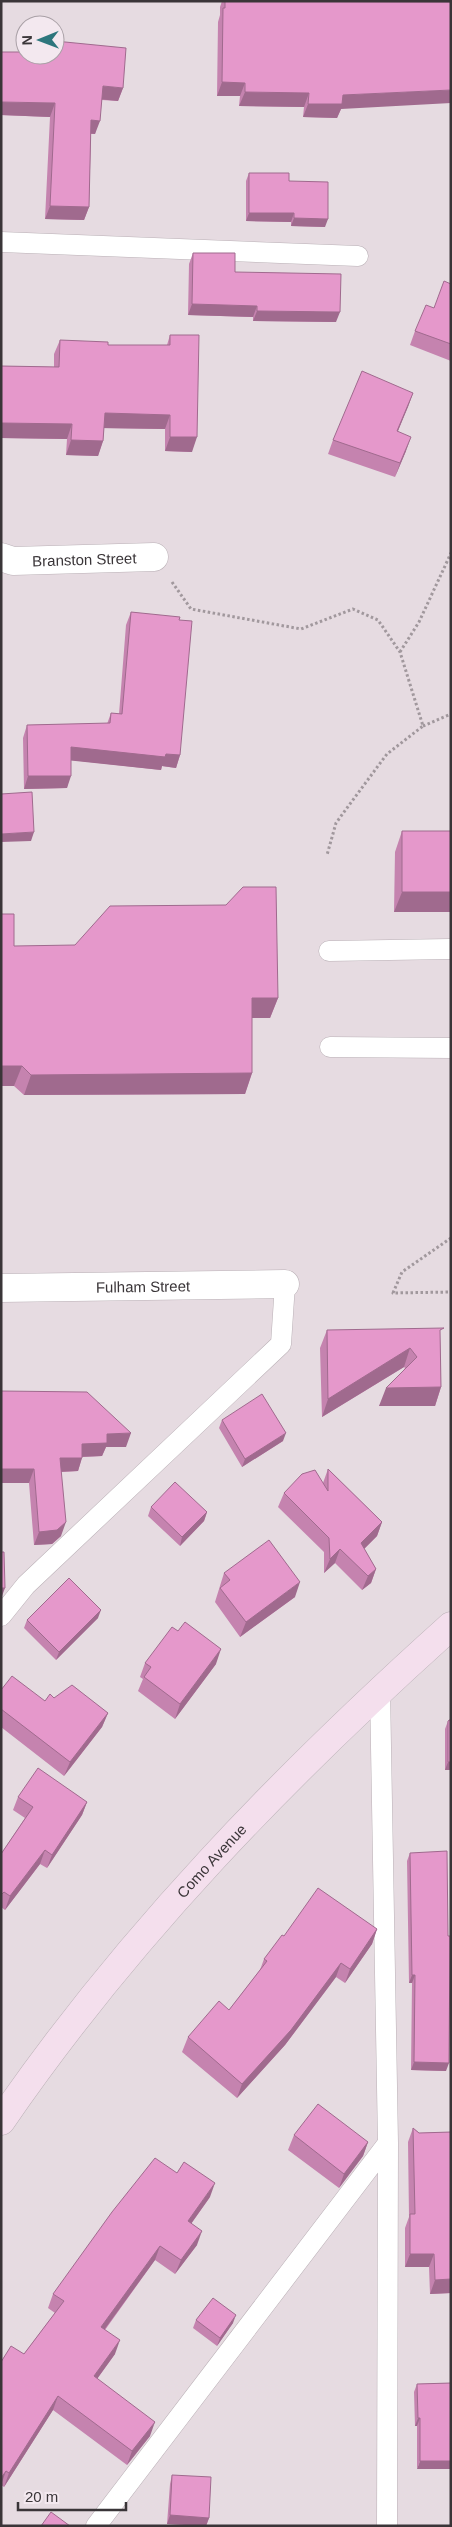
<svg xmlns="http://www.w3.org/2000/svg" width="452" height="2527" viewBox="0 0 452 2527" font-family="Helvetica,sans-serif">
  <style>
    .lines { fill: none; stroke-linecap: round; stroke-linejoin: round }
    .lane-casing { stroke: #bab0b6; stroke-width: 21 }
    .street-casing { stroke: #bab0b6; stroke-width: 29 }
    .secondary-casing { stroke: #bab0b6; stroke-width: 29 }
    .path { stroke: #a1989d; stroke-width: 3; stroke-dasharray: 2.5 2.5; stroke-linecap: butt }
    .lane { stroke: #fff; stroke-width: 20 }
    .street { stroke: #fff; stroke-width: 28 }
    .secondary { stroke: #f4dfed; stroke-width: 28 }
    .wall { fill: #c583af }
    .shaded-wall { fill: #a06a8e }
    .building { fill: #e598cb; stroke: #a06a8e }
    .labels { text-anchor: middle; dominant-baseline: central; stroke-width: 4; stroke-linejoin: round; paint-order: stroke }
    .street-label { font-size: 15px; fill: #3a3538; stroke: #f3e8ef }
  </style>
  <rect width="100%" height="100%" fill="#e6dbe1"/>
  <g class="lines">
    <!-- lane casing -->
    <g class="lane-casing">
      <path id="lane" d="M 1,242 L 358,256
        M 329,951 L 450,949
        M 330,1047 L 451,1048
        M 1,1616 L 26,1585 L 281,1344 L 285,1284
        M 380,1690 L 388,2143 L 387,2526
        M 96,2526 L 388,2143"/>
    </g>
    <!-- street casing -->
    <g class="street-casing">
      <g id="street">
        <path id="s1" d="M 1,557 L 13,561 L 154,557"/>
        <path id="s2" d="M 1,1288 L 285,1284"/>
      </g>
    </g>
    <!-- secondary casing -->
    <g class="secondary-casing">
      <g id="secondary">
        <path id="s3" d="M 1,2121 C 128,1936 285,1775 451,1626"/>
      </g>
    </g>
    <!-- path -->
    <path class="path" d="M 172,582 L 191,609 L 301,629 L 353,609 L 378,620 L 400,652 L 423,726 L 387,754 L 358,793 L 336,823 L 327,855
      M 400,652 L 419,622 L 451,553
      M 423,726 L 451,714
      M 451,1238 L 402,1272 L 393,1293 L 451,1292"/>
    <!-- lane -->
    <use href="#lane" class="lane"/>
    <!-- street -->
    <use href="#street" class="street"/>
    <!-- secondary -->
    <use href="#secondary" class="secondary"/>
  </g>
  <!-- wall -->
  <path class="wall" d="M 222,1 L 445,1 L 341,109 L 337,118 L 303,117 L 304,107 L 239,106 L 240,96 L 217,96 L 218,22 L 220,15 L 220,7 Z
    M 123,88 L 118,101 L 102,100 L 95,134 L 91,134 L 89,207 L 84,220 L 45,219 L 50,117 L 1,115 Z
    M 249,173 L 289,181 L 325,227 L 291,226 L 291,222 L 246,221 L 246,181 Z
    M 193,253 L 235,272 L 336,322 L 253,321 L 253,317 L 188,315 L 189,264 Z
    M 451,284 L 451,361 L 410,345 L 415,331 L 434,308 Z
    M 170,335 L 192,452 L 165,451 L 165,429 L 104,428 L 103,441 L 98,456 L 66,455 L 67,439 L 1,438 L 1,366 L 54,367 L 54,354 L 60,340 L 108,345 L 167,345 Z
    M 413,393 L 398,431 L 406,451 L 395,477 L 328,454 L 333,440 Z
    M 131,612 L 179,620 L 180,755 L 176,768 L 162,766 L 161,770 L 71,760 L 67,788 L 24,789 L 23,738 L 27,725 L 107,724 L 111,713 L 119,714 L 126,625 Z
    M 402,831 L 451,831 L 451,912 L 394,912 L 395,852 Z
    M 14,946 L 278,998 L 270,1018 L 252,1018 L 252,1073 L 245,1094 L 24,1095 L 14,1086 Z
    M 327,1330 L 440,1336 L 441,1387 L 435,1406 L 379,1406 L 405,1368 L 404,1367 L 322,1417 L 320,1348 Z
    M 1,1391 L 126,1447 L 106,1447 L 102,1456 L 82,1457 L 78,1471 L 61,1472 L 61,1536 L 52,1544 L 34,1545 L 29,1483 L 1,1483 Z
    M 222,1420 L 283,1441 L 242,1467 L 219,1428 Z
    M 328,1469 L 382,1522 L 377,1536 L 364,1549 L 376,1569 L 371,1583 L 362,1590 L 335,1563 L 324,1573 L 324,1552 L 278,1507 L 284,1493 L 323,1483 Z
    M 151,1507 L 207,1512 L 204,1521 L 180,1546 L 148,1516 Z
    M 224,1573 L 295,1597 L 240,1637 L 215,1602 Z
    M 98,1618 L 56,1660 L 24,1628 L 27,1620 Z
    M 145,1663 L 216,1664 L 175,1719 L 138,1691 L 143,1679 L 140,1677 Z
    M 1,1690 L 45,1701 L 54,1698 L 108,1713 L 102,1727 L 64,1776 L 1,1727 Z
    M 451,1719 L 451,1770 L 445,1770 L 445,1729 L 448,1721 Z
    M 18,1797 L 87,1802 L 82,1815 L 47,1868 L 40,1864 L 5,1910 L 1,1907 L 1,1854 L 25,1818 L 13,1810 Z
    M 410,1853 L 446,2071 L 411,2070 L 412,1983 L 409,1983 L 407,1861 Z
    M 377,1929 L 372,1944 L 345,1983 L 336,1977 L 285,2045 L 237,2098 L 182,2052 L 188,2037 L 229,2010 L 260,1970 L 264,1959 Z
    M 413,2128 L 419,2133 L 451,2132 L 451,2293 L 430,2294 L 429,2267 L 405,2267 L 405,2228 L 409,2217 L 408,2142 Z
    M 294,2135 L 368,2142 L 363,2156 L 339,2188 L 288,2150 Z
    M 210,2197 L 191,2224 L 197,2245 L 175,2274 L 155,2260 L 105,2330 L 115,2354 L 97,2379 L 150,2436 L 127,2465 L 53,2410 L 4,2487 L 1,2485 L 1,2362 L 24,2354 L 55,2313 L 48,2308 L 53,2294 Z
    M 196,2320 L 233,2323 L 217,2346 L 193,2328 Z
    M 451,2383 L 417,2469 L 417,2426 L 415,2426 L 414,2392 L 417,2384 Z
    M 172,2475 L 209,2518 L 206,2526 L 167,2524 L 170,2484 Z"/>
  <!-- shaded-wall -->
  <path class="shaded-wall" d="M 222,82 L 245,83 L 240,96 L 217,96 Z
    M 103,86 L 123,88 L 118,101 L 98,99 Z
    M 451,90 L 451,103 L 341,109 L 337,118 L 303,117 L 308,104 L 343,95 Z
    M 245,92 L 309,93 L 304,107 L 239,106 Z
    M 1,102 L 55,103 L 50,117 L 1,115 Z
    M 91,120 L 100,121 L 95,134 L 86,133 Z
    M 50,206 L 89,207 L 84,220 L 45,219 Z
    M 249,213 L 294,213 L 291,222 L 246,221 Z
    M 294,218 L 328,219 L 325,227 L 291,226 Z
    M 192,304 L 257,306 L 253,317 L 188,315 Z
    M 257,311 L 340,312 L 336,322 L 253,321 Z
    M 413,393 L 408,407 L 392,445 L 397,431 Z
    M 105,413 L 170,415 L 165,429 L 99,428 Z
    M 1,423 L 72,424 L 67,439 L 1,438 Z
    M 170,437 L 197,437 L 192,452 L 165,451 Z
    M 411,437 L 406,451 L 395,477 L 400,463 Z
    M 71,440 L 103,441 L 98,456 L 66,455 Z
    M 71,747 L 166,754 L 180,755 L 176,768 L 162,766 L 161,770 L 66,760 Z
    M 28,776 L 71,776 L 67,788 L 24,789 Z
    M 34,832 L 31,841 L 1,842 L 1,834 Z
    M 402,892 L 451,892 L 451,912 L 394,912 Z
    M 252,998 L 278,998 L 270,1018 L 245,1018 Z
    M 1,1066 L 22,1066 L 14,1086 L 1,1086 Z
    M 252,1073 L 245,1094 L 24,1095 L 31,1075 Z
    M 410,1348 L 404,1367 L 322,1417 L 328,1399 Z
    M 441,1387 L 435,1406 L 379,1406 L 386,1388 Z
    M 131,1433 L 126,1447 L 106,1447 L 102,1456 L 77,1457 L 82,1444 L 107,1434 Z
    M 286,1433 L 283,1441 L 242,1467 L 245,1459 Z
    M 60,1458 L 82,1458 L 78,1471 L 56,1472 Z
    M 1,1469 L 34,1469 L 29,1483 L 1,1483 Z
    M 207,1512 L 204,1521 L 180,1546 L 182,1537 Z
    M 66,1522 L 61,1536 L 52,1544 L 34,1545 L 39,1532 Z
    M 382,1522 L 377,1536 L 355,1558 L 361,1543 Z
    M 340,1549 L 335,1563 L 324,1573 L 330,1559 Z
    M 376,1569 L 371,1583 L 362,1590 L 368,1576 Z
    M 300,1582 L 295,1597 L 240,1637 L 246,1622 Z
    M 1,1588 L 5,1588 L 2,1596 L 1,1596 Z
    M 101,1610 L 98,1618 L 56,1660 L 59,1652 Z
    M 221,1649 L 216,1664 L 175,1719 L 180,1704 Z
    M 108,1713 L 102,1727 L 64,1776 L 70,1762 Z
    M 448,1762 L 451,1762 L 451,1770 L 445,1770 Z
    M 87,1802 L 82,1815 L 47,1868 L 52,1855 Z
    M 45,1850 L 40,1864 L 5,1910 L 10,1896 Z
    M 377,1929 L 372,1944 L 345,1983 L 350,1969 Z
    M 341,1963 L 336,1977 L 285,2045 L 237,2098 L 242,2084 Z
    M 412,1975 L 415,1975 L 412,1983 L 409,1983 Z
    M 414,2062 L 449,2063 L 446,2071 L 411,2070 Z
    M 368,2142 L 363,2156 L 339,2188 L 344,2174 Z
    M 215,2183 L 210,2197 L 183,2235 L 188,2221 Z
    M 202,2231 L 197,2245 L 175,2274 L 181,2260 Z
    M 160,2246 L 155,2260 L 96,2341 L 101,2327 Z
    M 410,2254 L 434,2254 L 429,2267 L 405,2267 Z
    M 451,2279 L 451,2293 L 430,2294 L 435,2280 Z
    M 236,2315 L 233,2323 L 217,2346 L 220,2338 Z
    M 120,2340 L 115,2354 L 89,2390 L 94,2376 Z
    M 58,2396 L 53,2410 L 4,2487 L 9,2473 Z
    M 418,2418 L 420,2418 L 417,2426 L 415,2426 Z
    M 155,2422 L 150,2436 L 127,2465 L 132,2451 Z
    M 420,2461 L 451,2461 L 451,2469 L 417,2469 Z
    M 6,2471 L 1,2485 L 1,2478 Z
    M 170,2515 L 209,2518 L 206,2526 L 167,2524 Z"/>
  <!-- building -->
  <path class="building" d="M 225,1 L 451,2 L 451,90 L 343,95 L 342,104 L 308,104 L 309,93 L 245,92 L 245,83 L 222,82 L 223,8 L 225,8 Z
    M 55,41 L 126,48 L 123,88 L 103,86 L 100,121 L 91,120 L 89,207 L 50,206 L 55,103 L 1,102 L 1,52 L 25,52 L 25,55 L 55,55 Z
    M 249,173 L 289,173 L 289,181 L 328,182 L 328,219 L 294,218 L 294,213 L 249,213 Z
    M 193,253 L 235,253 L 235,272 L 341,274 L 340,312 L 257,311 L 257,306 L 192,304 Z
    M 444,281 L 451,284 L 451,344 L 415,331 L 426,305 L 434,308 Z
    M 170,335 L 199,335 L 197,437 L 170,437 L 170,415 L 105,413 L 103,441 L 71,440 L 72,424 L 1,423 L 1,366 L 59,367 L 60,340 L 108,342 L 108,345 L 170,345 Z
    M 362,371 L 413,393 L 397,431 L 411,437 L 400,463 L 333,440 Z
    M 131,612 L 180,617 L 179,620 L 192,621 L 180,755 L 166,754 L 165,757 L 71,747 L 71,776 L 28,776 L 27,725 L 110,723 L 111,713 L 122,714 Z
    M 32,792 L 34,832 L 1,834 L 1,794 Z
    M 402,831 L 451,831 L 451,892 L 402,892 Z
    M 243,887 L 276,887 L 278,998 L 252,998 L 252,1073 L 31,1075 L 22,1066 L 1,1066 L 1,914 L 14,914 L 14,946 L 75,945 L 110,906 L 226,905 Z
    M 444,1328 L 440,1330 L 441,1387 L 386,1388 L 417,1357 L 410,1348 L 328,1399 L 327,1330 Z
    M 1,1391 L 87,1392 L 131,1433 L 107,1434 L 107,1443 L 82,1444 L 82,1458 L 60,1458 L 66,1522 L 57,1530 L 39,1532 L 34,1469 L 1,1469 Z
    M 262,1394 L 286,1433 L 245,1459 L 222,1420 Z
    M 328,1469 L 382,1522 L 361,1543 L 376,1569 L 368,1576 L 340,1549 L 330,1559 L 329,1538 L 284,1493 L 302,1474 L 315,1470 L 328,1491 Z
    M 175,1482 L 207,1512 L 182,1537 L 151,1507 Z
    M 269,1540 L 300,1582 L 246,1622 L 220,1588 L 230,1580 L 224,1573 Z
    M 1,1552 L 4,1552 L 5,1588 L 1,1588 Z
    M 69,1578 L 101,1610 L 59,1652 L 27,1620 Z
    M 185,1622 L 221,1649 L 180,1704 L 144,1677 L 151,1667 L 145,1663 L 172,1627 L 178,1631 Z
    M 12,1676 L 45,1701 L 50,1694 L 54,1698 L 72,1685 L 108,1713 L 70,1762 L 1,1709 L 1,1690 Z
    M 451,1719 L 451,1762 L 448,1762 L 448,1721 Z
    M 38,1768 L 87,1802 L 52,1855 L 45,1850 L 10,1896 L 4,1892 L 1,1895 L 1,1854 L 33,1807 L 18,1797 Z
    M 447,1851 L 448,1936 L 450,1936 L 449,2063 L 414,2062 L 415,1975 L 412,1975 L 410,1853 Z
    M 318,1888 L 377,1929 L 350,1969 L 341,1963 L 291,2030 L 242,2084 L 188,2037 L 219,2001 L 229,2010 L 267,1961 L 264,1959 L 282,1935 L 284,1936 Z
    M 318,2104 L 368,2142 L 344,2174 L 294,2135 Z
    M 413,2128 L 419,2133 L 451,2132 L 451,2279 L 435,2280 L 434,2254 L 410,2254 L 410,2214 L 415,2214 Z
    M 155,2158 L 177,2173 L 184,2162 L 215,2183 L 188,2221 L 202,2231 L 181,2260 L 160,2246 L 101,2327 L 120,2340 L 94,2376 L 155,2422 L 132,2451 L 58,2396 L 9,2473 L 6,2471 L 1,2478 L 1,2362 L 11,2346 L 24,2354 L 64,2301 L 53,2294 L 112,2212 Z
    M 213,2298 L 236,2315 L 220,2338 L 196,2320 Z
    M 451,2383 L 451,2461 L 420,2461 L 420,2418 L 418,2418 L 417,2384 Z
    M 172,2475 L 211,2477 L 209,2518 L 170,2515 Z
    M 51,2512 L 70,2526 L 41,2526 Z"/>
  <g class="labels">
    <!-- street labels -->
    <g class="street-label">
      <text stroke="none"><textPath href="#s1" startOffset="84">Branston Street</textPath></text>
      <text stroke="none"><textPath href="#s2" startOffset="142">Fulham Street</textPath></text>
      <text stroke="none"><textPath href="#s3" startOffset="335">Como Avenue</textPath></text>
    </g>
  </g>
  <!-- border -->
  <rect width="452" height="2527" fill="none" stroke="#3a3538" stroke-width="5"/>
  <!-- north arrow -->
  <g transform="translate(40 40) rotate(269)"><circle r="24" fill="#f3e8ef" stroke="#a9a0a6"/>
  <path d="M0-4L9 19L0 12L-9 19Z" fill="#2d767d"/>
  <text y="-8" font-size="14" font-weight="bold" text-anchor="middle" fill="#3a3538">N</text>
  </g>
  <!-- scale -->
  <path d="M18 2502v8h108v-8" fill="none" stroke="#3a3538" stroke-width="2.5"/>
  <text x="25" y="2502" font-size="15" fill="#3a3538" stroke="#f3e8ef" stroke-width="4" paint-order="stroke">20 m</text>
</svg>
